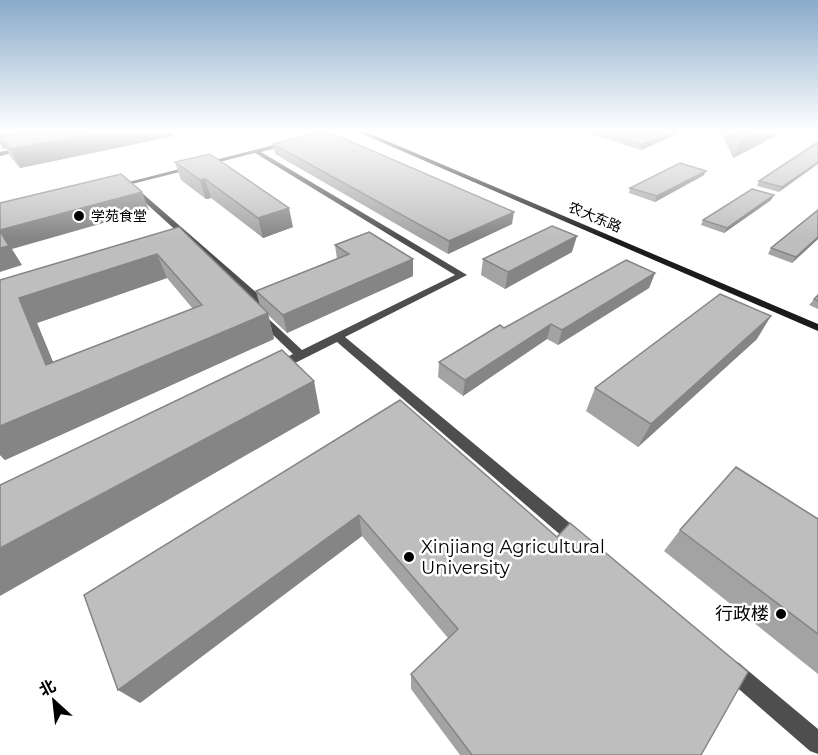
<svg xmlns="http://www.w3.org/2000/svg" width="818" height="755" viewBox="0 0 818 755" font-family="Montserrat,'Noto Sans SC',sans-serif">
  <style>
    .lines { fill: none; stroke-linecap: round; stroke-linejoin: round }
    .street { fill: #4e4e4e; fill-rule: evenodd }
    .secondary { fill: #1b1b1b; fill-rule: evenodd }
    .wall { fill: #a3a3a3; fill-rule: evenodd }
    .shaded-wall { fill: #858585 }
    .building { fill: #bebebe; stroke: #858585; stroke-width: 1.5; fill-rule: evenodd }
    .poi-dot { fill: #000; stroke: #fff; stroke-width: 2 }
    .labels { text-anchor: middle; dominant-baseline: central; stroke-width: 5; stroke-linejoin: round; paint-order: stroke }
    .far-poi-label { font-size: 14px; fill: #000; stroke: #fff; text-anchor: start }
    .far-street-label { font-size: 14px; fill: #000; stroke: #fff }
    .near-poi-label { font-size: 18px; fill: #000; stroke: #fff; text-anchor: start }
  </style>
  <rect width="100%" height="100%" fill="#fff"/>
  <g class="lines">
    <!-- street -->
    <path class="street" d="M 289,141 L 291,144 L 261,152 L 467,275 L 345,337 L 583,534 L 585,539 L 583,544 L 577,547 L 571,544 L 337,342 L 281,370 L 273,370 L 271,367 L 273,364 L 293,354 L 246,309 L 246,305 L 254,301 L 128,187 L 134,186 L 265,300 L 265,304 L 257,308 L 302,350 L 455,275 L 255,153 L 116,188 L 113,186 Z
      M 22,147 L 24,150 L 0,156 L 0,152 Z
      M 732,660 L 739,663 L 818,729 L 818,754 L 810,751 L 725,677 L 722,670 L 725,663 Z"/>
    <!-- secondary -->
    <path class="secondary" d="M 358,132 L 366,132 L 818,324 L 818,331 Z"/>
  </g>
  <!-- wall -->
  <path class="wall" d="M 0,132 L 172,132 L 174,136 L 20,168 L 10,156 L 6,148 L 4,149 L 0,144 Z
    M 584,132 L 682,132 L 641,150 Z
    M 721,132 L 783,132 L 733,158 Z
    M 818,142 L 779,192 L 757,186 L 759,181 Z
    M 273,144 L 512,224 L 448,254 L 275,154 Z
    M 175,162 L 293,227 L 263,238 L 211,198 L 206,199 L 181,180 Z
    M 704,175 L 655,202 L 629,193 L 630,188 Z
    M 774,195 L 771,200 L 724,233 L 701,225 L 703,220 Z
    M 179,227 L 260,306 L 256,291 L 337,259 L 335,245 L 413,259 L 413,276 L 287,333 L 268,315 L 274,339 L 5,460 L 0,455 L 0,280 ZM 167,278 L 193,309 L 53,362 L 37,323 Z
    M 818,239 L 792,263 L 768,254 L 771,248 Z
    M 572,252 L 505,289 L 481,275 L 483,259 Z
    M 655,273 L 649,288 L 558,345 L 547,339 L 463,396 L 438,377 L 439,362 L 504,328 Z
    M 818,295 L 818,309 L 809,305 Z
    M 757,339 L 638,447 L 586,411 L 595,388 Z
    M 400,400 L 701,755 L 460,755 L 411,689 L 411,674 L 448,638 L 362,536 L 140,703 Z
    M 818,519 L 818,674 L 664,551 L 680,530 Z"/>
  <!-- shaded-wall -->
  <path class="shaded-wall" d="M 0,132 L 85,132 L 1,138 L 6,148 L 4,149 L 0,141 Z
    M 103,132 L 172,132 L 174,136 L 20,168 L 10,149 Z
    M 673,132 L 682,132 L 641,150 L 642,145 Z
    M 757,132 L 783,132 L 733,158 L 741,140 Z
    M 818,162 L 818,164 L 779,192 L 782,187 Z
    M 706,171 L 704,175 L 655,202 L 657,196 Z
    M 205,179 L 211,198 L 206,199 L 200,180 Z
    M 142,192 L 149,210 L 12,249 L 22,265 L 0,272 L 0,230 Z
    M 774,195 L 771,200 L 724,233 L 727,228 Z
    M 289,208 L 293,227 L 263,238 L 258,218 Z
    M 514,212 L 512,224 L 448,254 L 449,241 Z
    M 577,236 L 572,252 L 505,289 L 508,272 Z
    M 818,237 L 818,239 L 792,263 L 796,257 Z
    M 157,254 L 167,278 L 37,323 L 65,391 L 46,365 L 19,298 Z
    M 413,259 L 413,276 L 287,333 L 283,315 Z
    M 655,273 L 649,288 L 558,345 L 562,330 Z
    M 268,313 L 274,339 L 5,460 L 0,455 L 0,426 Z
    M 771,316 L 757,339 L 638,447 L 651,424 Z
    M 551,324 L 547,339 L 463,396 L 465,380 Z
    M 314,381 L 320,413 L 0,596 L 0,548 Z
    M 359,515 L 362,536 L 140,703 L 118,690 Z"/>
  <!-- building -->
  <path class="building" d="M 32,132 L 103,132 L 10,149 L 1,138 Z
    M 321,132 L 329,132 L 514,212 L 449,241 L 273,144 Z
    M 600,132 L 673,132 L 642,145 Z
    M 737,132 L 757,132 L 741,140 Z
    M 818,142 L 818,162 L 782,187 L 759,181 Z
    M 210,154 L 289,208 L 258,218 L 205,179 L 200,180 L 175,162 Z
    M 680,163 L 706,171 L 657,196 L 630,188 Z
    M 121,174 L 142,192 L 0,230 L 0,203 Z
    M 752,189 L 774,195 L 727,228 L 703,220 Z
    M 818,210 L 818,237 L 796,257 L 771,248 Z
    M 552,226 L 577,236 L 508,272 L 483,259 Z
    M 179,227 L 268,313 L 0,426 L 0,280 ZM 157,254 L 202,305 L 46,365 L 19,298 Z
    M 0,231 L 9,246 L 0,248 Z
    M 369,232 L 413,259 L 283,315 L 256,291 L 349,254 L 335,245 Z
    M 626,260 L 655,273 L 562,330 L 551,324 L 465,380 L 439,362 L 500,325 L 504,328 Z
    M 720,294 L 771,316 L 651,424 L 595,388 Z
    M 818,295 L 818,301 L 814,299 Z
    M 282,350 L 314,381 L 0,548 L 0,485 Z
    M 400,400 L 557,537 L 570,523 L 748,672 L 701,755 L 472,755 L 411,674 L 458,629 L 359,515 L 118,690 L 84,595 Z
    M 736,467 L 818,519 L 818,634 L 680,530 Z"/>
  <!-- sky -->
  <linearGradient id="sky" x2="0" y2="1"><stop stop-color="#89aaca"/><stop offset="0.55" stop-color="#fff"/><stop offset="1" stop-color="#fff" stop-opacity="0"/></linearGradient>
  <rect width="818" height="238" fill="url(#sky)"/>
  <!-- markers -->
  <g class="poi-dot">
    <circle cx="79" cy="216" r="6"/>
    <circle cx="409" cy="557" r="6"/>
    <circle cx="781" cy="614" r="6"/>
  </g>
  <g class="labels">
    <!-- far-poi labels -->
    <g class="far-poi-label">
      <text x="91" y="216">学苑食堂</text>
    </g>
    <!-- far-street labels -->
    <g class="far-street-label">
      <text transform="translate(595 217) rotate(23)">农大东路</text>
    </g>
    <!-- near-poi labels -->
    <g class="near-poi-label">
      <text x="421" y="547">Xinjiang Agricultural<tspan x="421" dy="21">University</tspan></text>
      <text x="769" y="614" text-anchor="end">行政楼</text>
    </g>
  </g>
  <!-- north arrow -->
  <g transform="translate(54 701) rotate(333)" stroke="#ffffff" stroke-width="4.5" paint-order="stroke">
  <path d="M0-4.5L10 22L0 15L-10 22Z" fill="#000000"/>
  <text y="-9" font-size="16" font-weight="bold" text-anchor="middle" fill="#000000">北</text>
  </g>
</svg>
